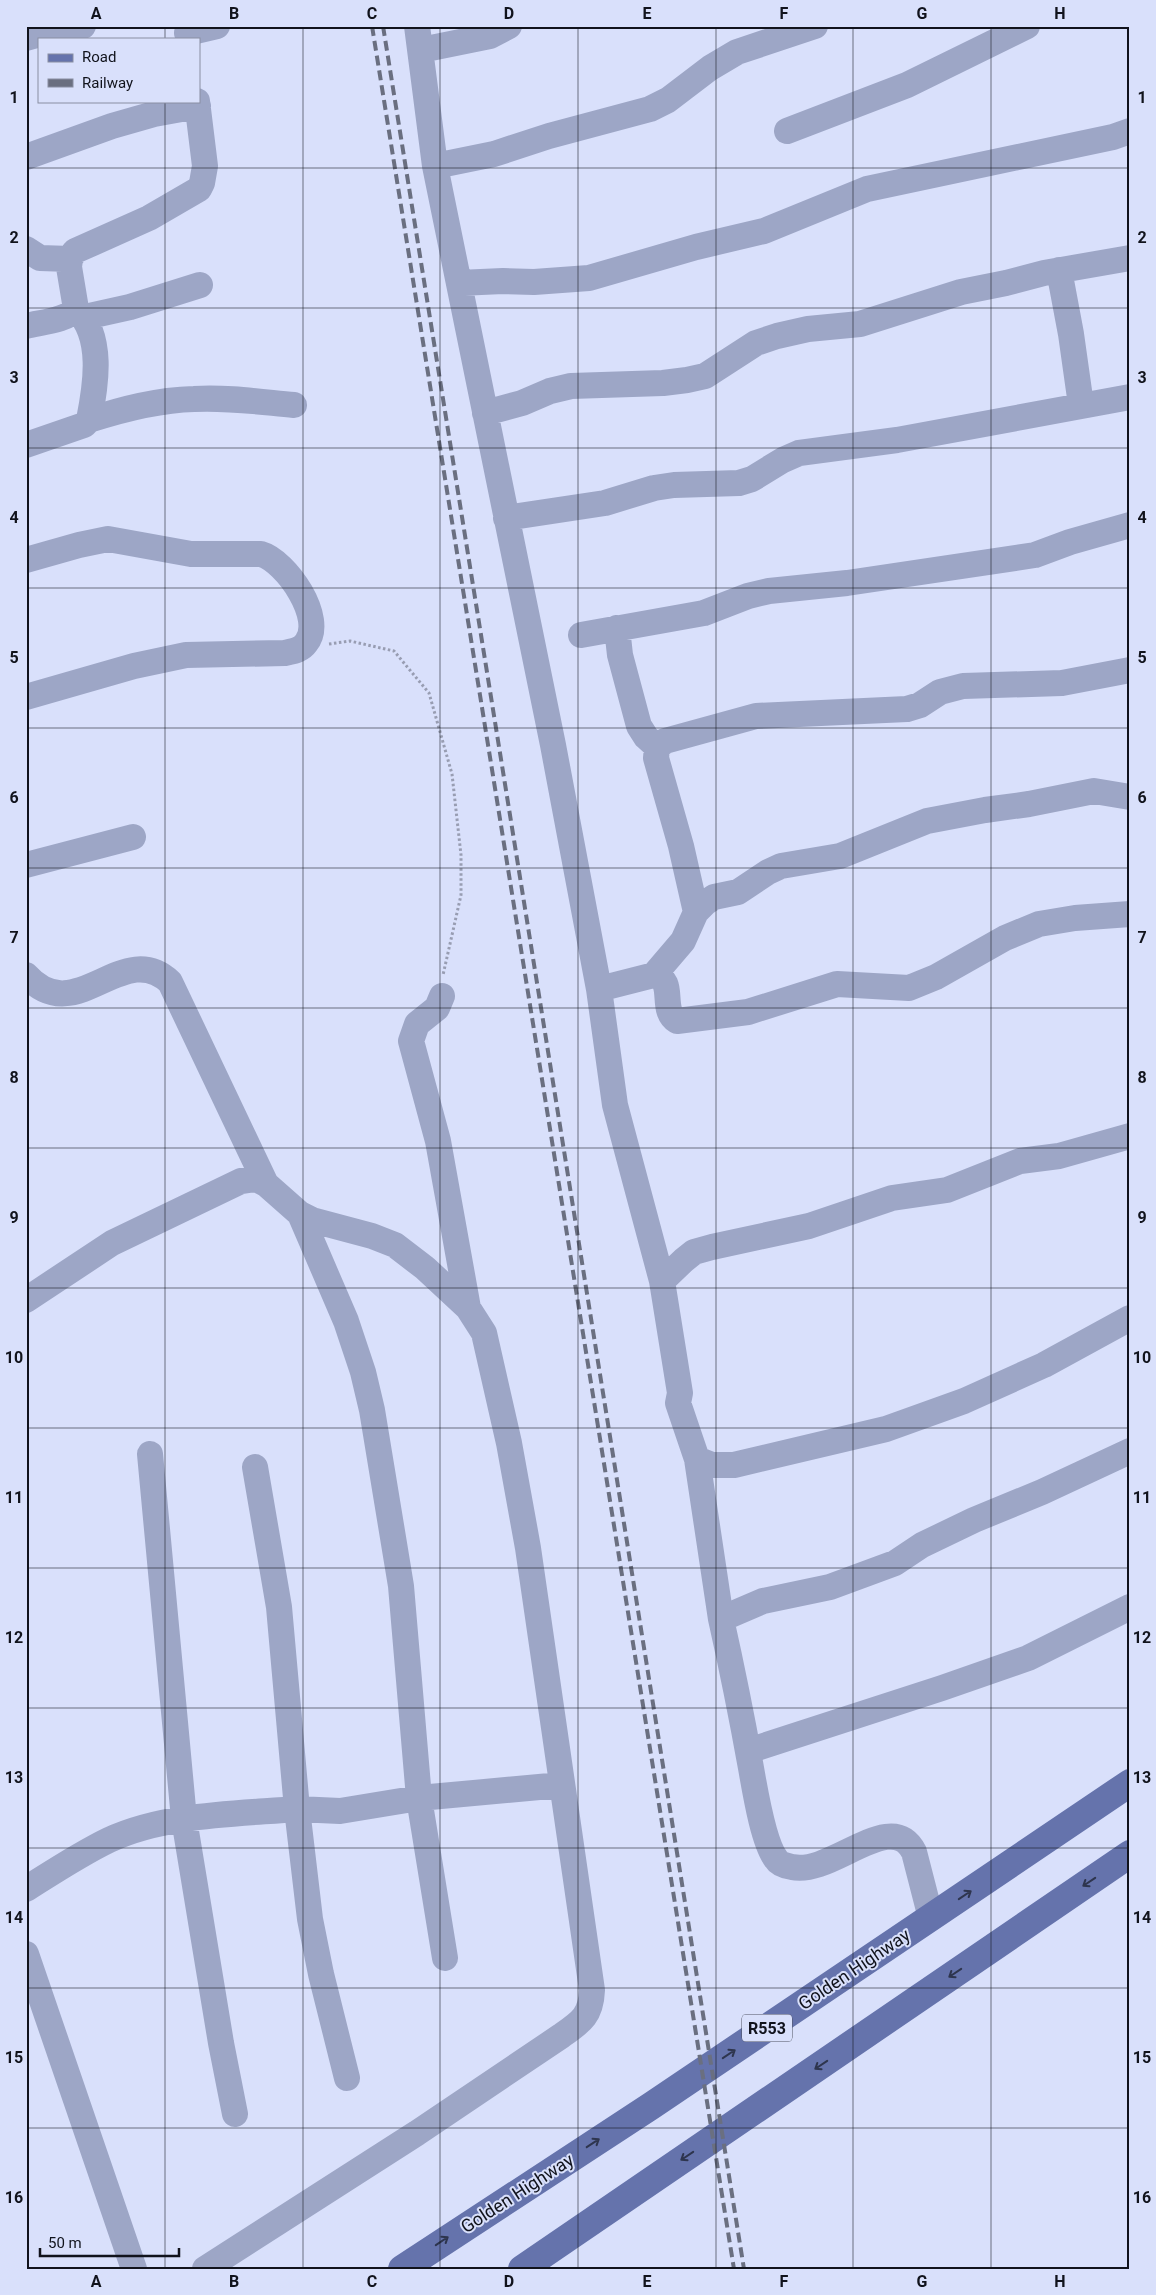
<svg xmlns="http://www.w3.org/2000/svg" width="1156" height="2295" viewBox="0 0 1156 2295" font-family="Roboto,sans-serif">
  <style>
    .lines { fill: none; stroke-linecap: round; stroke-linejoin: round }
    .path { stroke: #989db2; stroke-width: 3; stroke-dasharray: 2.5 2.5; stroke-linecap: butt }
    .minor { stroke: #9da6c6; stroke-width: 26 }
    .major { stroke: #6573ac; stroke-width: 28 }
    .rail { stroke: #6a6f80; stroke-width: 4; stroke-dasharray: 10 5; stroke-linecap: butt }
    .oneway { stroke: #2e354e }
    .grid { fill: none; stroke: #11131c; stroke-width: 1; stroke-opacity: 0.55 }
    .labels { text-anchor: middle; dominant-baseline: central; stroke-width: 4; stroke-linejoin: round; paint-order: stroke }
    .shield { fill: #d9e0fb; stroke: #4d505f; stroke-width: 1 }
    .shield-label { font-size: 16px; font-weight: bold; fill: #11131c }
    .street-label { font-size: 18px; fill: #11131c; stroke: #d9e0fb }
    .neatline { fill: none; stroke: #11131c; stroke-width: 2 }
    .grid-label { font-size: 16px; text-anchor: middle; font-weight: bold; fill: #11131c }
  </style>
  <rect width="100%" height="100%" fill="#d9e0fb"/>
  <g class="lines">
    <!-- path -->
    <path class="path" d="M 329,644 L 350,641 L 394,651 L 429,693 L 452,774 L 461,855 L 461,895 L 443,975"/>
    <!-- minor -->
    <path class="minor" d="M 417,26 L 435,166 L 553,745 L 599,989 L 615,1105 L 662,1281 L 680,1393 L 678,1403 L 697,1459 L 712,1465 L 734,1465 L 886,1429 L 964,1401 L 1044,1365 L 1130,1318
      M 187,33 L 217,26
      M 26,38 L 55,30 L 83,26
      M 421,50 L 490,36 L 509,26
      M 787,131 L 907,85 L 1027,26
      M 26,157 L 112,126 L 154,114 L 198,106
      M 435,166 L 494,154 L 549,136 L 650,109 L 668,100 L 710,68 L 737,52 L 815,26
      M 26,249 L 40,258 L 70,259
      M 1059,270 L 1071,334 L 1081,405
      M 459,283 L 503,281 L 534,282 L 589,278 L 696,247 L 764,231 L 867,189 L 1113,137 L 1130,131
      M 85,317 L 130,307 L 200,285
      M 26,326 C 41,322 66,321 76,309 L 69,267 L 70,259 L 75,251 L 149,218 L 199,189 L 202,183 L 205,166 L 197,101
      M 485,413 L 522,403 L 550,391 L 571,386 L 663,383 L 687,380 L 705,376 L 756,343 L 777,336 L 808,329 L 860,324 L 961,292 L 1006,283 L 1044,273 L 1130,258
      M 89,420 C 123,409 157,400 194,399 C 227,397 261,402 294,405
      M 26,445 L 84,425 L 89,420 C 96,385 104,336 76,309
      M 506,518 L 605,503 L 654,488 L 674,485 L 739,483 L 752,479 L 783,460 L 799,453 L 897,440 L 1130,397
      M 26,560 L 79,545 L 108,539 L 191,554 L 261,554 C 286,561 326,619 306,643 C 301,650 294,651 285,653 L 186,655 L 134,666 L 26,697
      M 617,628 L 620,655 L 639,726 L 646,737 L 657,747
      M 581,635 L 704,613 L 748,596 L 769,591 L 847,583 L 1035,555 L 1070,542 L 1130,525
      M 26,865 L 133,837
      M 696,912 L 681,846 L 656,758 L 657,747 L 665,741 L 756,716 L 907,709 L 920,705 L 940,692 L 963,686 L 1062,683 L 1130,670
      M 26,975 C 76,1031 122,937 170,982 L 266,1184
      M 654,975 L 683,941 L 696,912 L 705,903 L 714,897 L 738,892 L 768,872 L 781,866 L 840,856 L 927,821 L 985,810 L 1029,804 L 1094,791 L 1130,797
      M 599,989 L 654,975 C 677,980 659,1010 677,1021 L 748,1012 L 837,984 L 909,988 L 936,977 L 1005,938 L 1039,924 L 1075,918 L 1130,914
      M 442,996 L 437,1008 L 417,1024 L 411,1041 L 438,1141 L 468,1308
      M 300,1214 L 346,1321 L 363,1372 L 372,1410 L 401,1586 L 419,1798 L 445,1958
      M 662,1281 L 684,1260 L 694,1252 L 712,1247 L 809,1226 L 892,1198 L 947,1190 L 1020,1161 L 1059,1156 L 1130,1136
      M 26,1300 L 112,1243 L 241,1181 L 256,1179 L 266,1184 L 300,1214 L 312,1220 L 372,1236 L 395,1245 L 425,1268 L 468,1308 L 484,1333 L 509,1443 L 528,1548 L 592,1990 C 591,2016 581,2022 561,2036 L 417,2133 L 205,2269
      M 150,1454 L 184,1819 L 221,2043 L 235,2114
      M 697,1459 L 721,1619
      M 255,1467 L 279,1607 L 297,1809 L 340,1811 L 419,1798 L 561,1785
      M 748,1751 L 942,1688 L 1028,1658 L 1130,1607
      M 26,1889 C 53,1872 80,1854 109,1840 C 165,1814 236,1814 297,1809 L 310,1919 L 321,1974 L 347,2078
      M 931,1918 L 914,1852 C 891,1807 832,1876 792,1867 C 786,1866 779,1864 776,1859 C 763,1842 755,1790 751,1768 C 742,1718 732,1668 721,1619 L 763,1601 L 830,1587 L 895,1563 L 922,1545 L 974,1520 L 1042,1492 L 1130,1451
      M 26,1954 L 134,2269"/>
    <!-- major -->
    <path class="major" d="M 402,2269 L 651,2106 L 1130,1783
      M 522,2269 L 1130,1854"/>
    <!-- rail -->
    <path class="rail" d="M 372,26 L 734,2269
      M 383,26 L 744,2269"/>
  </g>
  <!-- one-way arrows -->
  <defs><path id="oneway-shaft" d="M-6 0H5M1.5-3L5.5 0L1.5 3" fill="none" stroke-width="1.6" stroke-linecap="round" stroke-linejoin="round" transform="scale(1.25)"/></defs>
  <g class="oneway">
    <use href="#oneway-shaft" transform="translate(1089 1882) rotate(146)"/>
    <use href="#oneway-shaft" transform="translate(965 1895) rotate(-34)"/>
    <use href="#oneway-shaft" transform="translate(955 1973) rotate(146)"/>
    <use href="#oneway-shaft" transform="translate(729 2054) rotate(-34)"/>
    <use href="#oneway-shaft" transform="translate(821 2065) rotate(146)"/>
    <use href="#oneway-shaft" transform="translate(593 2143) rotate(-33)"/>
    <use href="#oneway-shaft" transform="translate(687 2156) rotate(146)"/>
    <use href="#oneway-shaft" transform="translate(442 2241) rotate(-34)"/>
  </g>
  <!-- grid -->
  <path class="grid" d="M 165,26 L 165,39M 303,26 L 303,2269M 440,26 L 440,2269M 578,26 L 578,2269M 716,26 L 716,2269M 853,26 L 853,2269M 991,26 L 991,2269M 165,101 L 165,2269M 26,168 L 1130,168M 26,308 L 1130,308M 26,448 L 1130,448M 26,588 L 1130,588M 26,728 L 1130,728M 26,868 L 1130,868M 26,1008 L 1130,1008M 26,1148 L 1130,1148M 26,1288 L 1130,1288M 26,1428 L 1130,1428M 26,1568 L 1130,1568M 26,1708 L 1130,1708M 26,1848 L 1130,1848M 26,1988 L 1130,1988M 26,2128 L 1130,2128"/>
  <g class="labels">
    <!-- shield labels -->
    <rect class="shield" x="742" y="2014.5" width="50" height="27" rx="4"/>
    <g class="shield-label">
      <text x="767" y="2028">R553</text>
    </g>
    <!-- street labels -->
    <g class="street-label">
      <text transform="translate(854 1969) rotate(-34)">Golden Highway</text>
      <text transform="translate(517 2193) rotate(-33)">Golden Highway</text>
    </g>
  </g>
  <!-- border -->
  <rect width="1156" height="2295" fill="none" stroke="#d9e0fb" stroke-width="55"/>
  <!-- legend -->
  <rect x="38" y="38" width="162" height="65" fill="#d9e0fb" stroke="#898ea2"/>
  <rect x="48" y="54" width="25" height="8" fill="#6573ac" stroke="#898ea2"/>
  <text x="82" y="62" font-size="15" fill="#11131c">Road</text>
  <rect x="48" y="79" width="25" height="8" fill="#6a6f80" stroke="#898ea2"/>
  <text x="82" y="88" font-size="15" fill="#11131c">Railway</text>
  <!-- scale -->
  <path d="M40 2248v8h139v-8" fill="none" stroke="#11131c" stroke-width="2.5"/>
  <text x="48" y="2248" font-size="15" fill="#11131c" stroke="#d9e0fb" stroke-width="4" paint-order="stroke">50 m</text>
  <rect x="28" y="28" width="1100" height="2240" class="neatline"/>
  <g class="grid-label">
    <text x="96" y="19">A</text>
    <text x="234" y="19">B</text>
    <text x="372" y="19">C</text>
    <text x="509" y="19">D</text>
    <text x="647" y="19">E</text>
    <text x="784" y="19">F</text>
    <text x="922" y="19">G</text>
    <text x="1060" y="19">H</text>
    <text x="14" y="103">1</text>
    <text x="1142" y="103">1</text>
    <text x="14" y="243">2</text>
    <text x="1142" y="243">2</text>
    <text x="14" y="383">3</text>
    <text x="1142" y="383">3</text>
    <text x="14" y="523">4</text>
    <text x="1142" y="523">4</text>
    <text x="14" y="663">5</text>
    <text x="1142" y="663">5</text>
    <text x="14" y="803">6</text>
    <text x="1142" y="803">6</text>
    <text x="14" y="943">7</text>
    <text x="1142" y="943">7</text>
    <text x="14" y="1083">8</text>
    <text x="1142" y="1083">8</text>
    <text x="14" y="1223">9</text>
    <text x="1142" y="1223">9</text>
    <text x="14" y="1363">10</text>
    <text x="1142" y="1363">10</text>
    <text x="14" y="1503">11</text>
    <text x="1142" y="1503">11</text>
    <text x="14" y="1643">12</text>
    <text x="1142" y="1643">12</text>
    <text x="14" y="1783">13</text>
    <text x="1142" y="1783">13</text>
    <text x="14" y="1923">14</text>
    <text x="1142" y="1923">14</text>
    <text x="14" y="2063">15</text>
    <text x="1142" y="2063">15</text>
    <text x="14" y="2203">16</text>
    <text x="1142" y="2203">16</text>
    <text x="96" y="2287">A</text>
    <text x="234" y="2287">B</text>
    <text x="372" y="2287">C</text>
    <text x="509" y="2287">D</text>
    <text x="647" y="2287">E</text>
    <text x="784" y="2287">F</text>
    <text x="922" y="2287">G</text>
    <text x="1060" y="2287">H</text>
  </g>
</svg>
